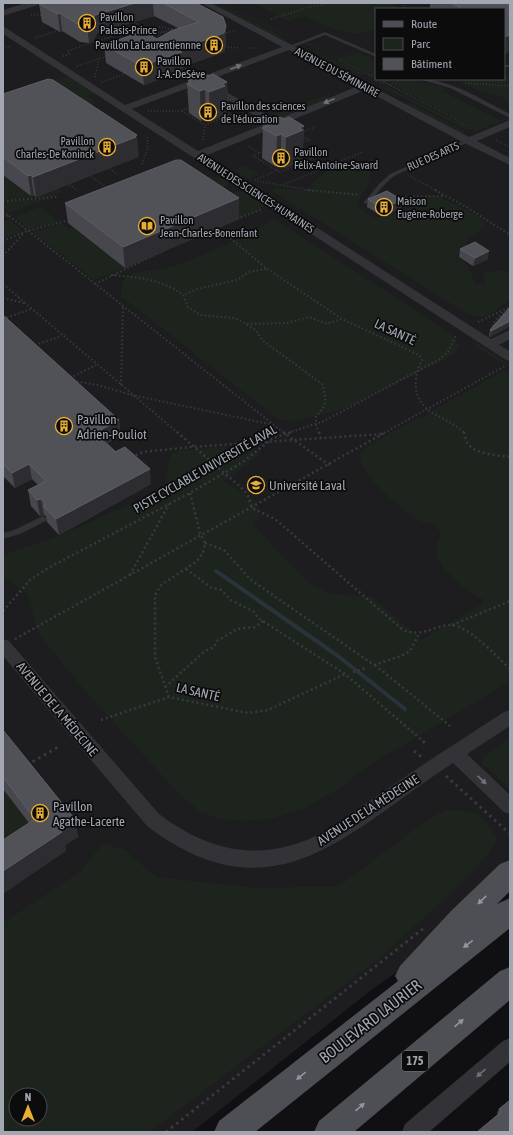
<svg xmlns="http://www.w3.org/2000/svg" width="513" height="1135" viewBox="0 0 513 1135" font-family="'Asap Condensed',sans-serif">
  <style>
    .built { fill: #1d1d1f; fill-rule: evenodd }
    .green { fill: #1d241e; fill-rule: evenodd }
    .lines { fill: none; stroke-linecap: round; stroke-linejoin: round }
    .stream { stroke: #2b333a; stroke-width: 4 }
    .path-far3 { stroke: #38393e; stroke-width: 1.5; stroke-dasharray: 1 2; stroke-linecap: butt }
    .path-far2 { stroke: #38393e; stroke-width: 2; stroke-dasharray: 1.5 2.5; stroke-linecap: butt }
    .path-far1 { stroke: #38393e; stroke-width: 2.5; stroke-dasharray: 2 3; stroke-linecap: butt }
    .path { stroke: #38393e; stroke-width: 3; stroke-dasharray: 2.5 4; stroke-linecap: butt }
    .lane { fill: #323237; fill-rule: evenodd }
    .street { fill: #323237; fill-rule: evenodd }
    .primary { fill: #4e4f55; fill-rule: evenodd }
    .wall { fill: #47474d }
    .shaded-wall { fill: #2d2d31 }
    .building { fill: #515258; stroke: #5d5f66 }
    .oneway { fill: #70727b }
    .oneway2 { fill: #91959f }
    .labels { text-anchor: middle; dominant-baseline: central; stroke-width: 3.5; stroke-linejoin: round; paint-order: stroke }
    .far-poi-label { font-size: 11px; fill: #a2a7b2; stroke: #0c0c0d; text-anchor: start }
    .far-street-label { font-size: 11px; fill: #a2a7b2; stroke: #0c0c0d }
    .shield { fill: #0c0c0d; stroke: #757880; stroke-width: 1 }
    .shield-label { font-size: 12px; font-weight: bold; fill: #a2a7b2 }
    .street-label { font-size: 13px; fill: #a2a7b2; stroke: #0c0c0d }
    .poi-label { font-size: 13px; fill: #a2a7b2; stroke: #0c0c0d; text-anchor: start }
    .near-street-label { font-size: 16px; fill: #a2a7b2; stroke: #0c0c0d }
  </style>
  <rect width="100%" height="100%" fill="#101012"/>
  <!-- built -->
  <path class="built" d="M 3,3 L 510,3 L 510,892 L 370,991 L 192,1132 L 3,1132 ZM 376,9 L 504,9 L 504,79 L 376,79 ZM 16,1095 L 40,1095 L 40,1119 L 16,1119 Z"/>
  <!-- green -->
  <path class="green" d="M 214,3 L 217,3 L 288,40 L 285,41 L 220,7 Z
    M 220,3 L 223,3 L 288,36 L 290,39 Z
    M 253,3 L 396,3 L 400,9 L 376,9 L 376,29 C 350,40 328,27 305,16 L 289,21 Z
    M 308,42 L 333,56 L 342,57 L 358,52 L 376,61 L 376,70 L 369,73 L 304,43 Z
    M 303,47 L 359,77 L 356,78 L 299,49 Z
    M 305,47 L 366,74 L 361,76 Z
    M 504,75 L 510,76 L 510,101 C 493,90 477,97 463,79 L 504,79 Z
    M 68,76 L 94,93 L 87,96 L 97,103 L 85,107 L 42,85 Z
    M 407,79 L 446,88 L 441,91 L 500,120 L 507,119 L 475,132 L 470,125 L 393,85 Z
    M 388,87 L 467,126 L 469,131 L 384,88 Z
    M 328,94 L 331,97 L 281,118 L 273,118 L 269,116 Z
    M 406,104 L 413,104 L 467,133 L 464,134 L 461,133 Z
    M 348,163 C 382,167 370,182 357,203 C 361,210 370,218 379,218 C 384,217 405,210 411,208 C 416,206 418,200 423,198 C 427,196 434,196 438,197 C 446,199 482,217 486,223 L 485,227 L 470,237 L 466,245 L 457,254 L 457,257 L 468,265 L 475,284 L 486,285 L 483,274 L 500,270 L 510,272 L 510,298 L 508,301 C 491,313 487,321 466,313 L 272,191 L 275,188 C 284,188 294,192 303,190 C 312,188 313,181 320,176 C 328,169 337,165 348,163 Z
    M 245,166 L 258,174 L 248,179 L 234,170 Z
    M 3,175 L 36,197 L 58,188 L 63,192 L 51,197 L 3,200 Z
    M 210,176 L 228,180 L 228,185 L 217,190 L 196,177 Z
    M 237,191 L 247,192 L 263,206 L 239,219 L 214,202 Z
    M 46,199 L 10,213 L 3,208 L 3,201 Z
    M 40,207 L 60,222 L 29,229 L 14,217 Z
    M 9,219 L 23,231 L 3,239 L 3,221 Z
    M 274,219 L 449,332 L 456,340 L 460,348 L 445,360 L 343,409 L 293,421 L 278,419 L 121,296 C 121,289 120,282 127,277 C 139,268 158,272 171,267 C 208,254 242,239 274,219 Z
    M 62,224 L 70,229 L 73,228 L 125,268 L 94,280 L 33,232 Z
    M 475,342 L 508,363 L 504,365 L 472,344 Z
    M 505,370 L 510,374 L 510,681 L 488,695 L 373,763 L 338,789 L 305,808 L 271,819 L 244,821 L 221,819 L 199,811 L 179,794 L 87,693 L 40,636 L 27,594 L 3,577 L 3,556 L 9,553 L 59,536 L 157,492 L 165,484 L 169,459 L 173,453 L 180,450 L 218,448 L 260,451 L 260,455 L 224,481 L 257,501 L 260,518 L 253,525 L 310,584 L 330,594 L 372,597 L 422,640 L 482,604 L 483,599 C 469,594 462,587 452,577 C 438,562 431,554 441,534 C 434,520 429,526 419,520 C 401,508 358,476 360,453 C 374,441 392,432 409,423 C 419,418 427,416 437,408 Z
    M 510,738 L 510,788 L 482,763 L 482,758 Z
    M 3,789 L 40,838 L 3,863 Z
    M 446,810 C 477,811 480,811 497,838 L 495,845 L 483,860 L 440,903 L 381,957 L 168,1118 L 147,1132 L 3,1132 L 3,923 L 80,872 L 103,843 L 125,850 L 156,877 L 257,888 L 339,886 L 427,820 ZM 16,1095 L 40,1095 L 40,1119 L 16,1119 Z"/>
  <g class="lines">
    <!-- stream -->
    <path class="stream" d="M 216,571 L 338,656 L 405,709"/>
    <!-- path-far3 -->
    <path class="path-far3" d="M 401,3 L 406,9
      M 31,15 L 44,15
      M 271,19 L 309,7 L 332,3
      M 134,22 L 153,33
      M 103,31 L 119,42
      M 152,32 L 165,32
      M 224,34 L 236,30
      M 144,35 L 145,32 L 159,27 L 173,29
      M 135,37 L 134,31 L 141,26
      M 149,37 L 178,27
      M 35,38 L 57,31
      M 95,42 L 106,50
      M 225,47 L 240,48
      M 248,48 L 256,48
      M 3,49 L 11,46
      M 63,56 L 70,54 L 67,51 L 110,37
      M 339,60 L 376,78
      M 180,65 L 193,73
      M 77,66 L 108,56
      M 369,75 L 376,73
      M 95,77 L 99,59
      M 102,82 L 125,74
      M 384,82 L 388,80 L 385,79
      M 380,83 L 384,82 L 469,126 L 472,130
      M 465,83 L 510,86
      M 389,85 L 403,79
      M 267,109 L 271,104
      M 148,111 L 180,111 L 191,107
      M 182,111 L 205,125 L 235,113
      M 229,115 L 226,113 L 230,111
      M 301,133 L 317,126
      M 203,140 L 205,125
      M 496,140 L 510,147
      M 300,144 L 309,140 L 302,136
      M 248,146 L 259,153
      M 264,151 L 253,156 L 277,170
      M 307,161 L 321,170
      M 142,164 L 148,147 L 147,135
      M 107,167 L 117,174
      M 88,174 L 108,189
      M 410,176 L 437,191
      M 255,180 L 277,170 L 280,172 L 312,159 L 301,152
      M 257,181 L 314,191
      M 67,183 L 77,190
      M 283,185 L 362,152"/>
    <!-- path-far2 -->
    <path class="path-far2" d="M 308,190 L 360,195
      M 435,190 L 468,208 L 510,235
      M 393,197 L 445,196
      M 3,201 L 57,197
      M 3,211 L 284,433
      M 3,216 L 9,216
      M 237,219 L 262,209
      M 218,228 L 266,268 L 342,319 L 419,355 L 422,360 C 413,377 412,399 430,411 C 441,419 455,423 464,433
      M 3,241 L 27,231 L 70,220
      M 3,256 L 23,234
      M 266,269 L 249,272 L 237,280 L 197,289 L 183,295 L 188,307 L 200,315 L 235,318 L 256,330 L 262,340 L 322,384 C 327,397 327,406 316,416 L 316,425 L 319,433
      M 111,275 C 137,277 161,279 183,295
      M 3,284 L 178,433
      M 95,284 L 161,252
      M 3,298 L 24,303
      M 3,319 L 31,309
      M 478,322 L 510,307
      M 247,324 L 287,323 L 309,317 L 327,324 L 341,319
      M 491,330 L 495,321 L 505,310
      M 35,345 L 62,336
      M 70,378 L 96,365
      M 73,381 L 98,385 L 132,395 L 269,424
      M 121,385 L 123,307
      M 288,433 L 324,421 L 440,359 L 448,352 L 456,335
      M 384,433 L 505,366"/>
    <!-- path-far1 -->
    <path class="path-far1" d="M 177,432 L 244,490 L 248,496 L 252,508 L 275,519 L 403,630 C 422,637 430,628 448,625 C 467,623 497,657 510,669
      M 283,432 L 329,465
      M 319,432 L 321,438
      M 464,432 C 465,436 466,441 468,444 C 477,455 498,455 510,457
      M 131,457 L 143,452 L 191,447 L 382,434
      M 190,493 L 200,533 L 205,543 L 203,553 L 196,562 L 161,585 L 155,595 L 155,657 L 169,697 L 248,713 L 268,710 L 345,674
      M 205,543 L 224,550 L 251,580 L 374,665 L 401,656 L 410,651 L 419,634
      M 186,569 L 212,588 L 221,590 L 231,600 L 254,612 L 258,618 L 345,674 L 424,742
      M 130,575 L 169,504
      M 3,611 L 31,579 L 50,567 L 190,493 L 243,462 L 273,438 L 292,432
      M 452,625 L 510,601
      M 15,639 L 386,432
      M 375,665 L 450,726
      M 353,672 L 366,668
      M 165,687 L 205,651 L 214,647 L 217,641 L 237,629 L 255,627 L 263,621
      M 101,720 L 169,697"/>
    <!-- path -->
    <path class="path" d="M 423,741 L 425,743
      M 414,751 L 423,758
      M 27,765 L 58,747
      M 446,776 L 510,834
      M 166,1132 L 424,928"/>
    <!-- lane -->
    <path class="lane" d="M 325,32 L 376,54 L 376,57 L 325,35 L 291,48 L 287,47 Z
      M 504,65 L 510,65 L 510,67 L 504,67 Z
      M 419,79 C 451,79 482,100 510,114 L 510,118 L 450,88 Z
      M 466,140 L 471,141 L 394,176 L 383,186 L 368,204 L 363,203 L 379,184 L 390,174 Z
      M 43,516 L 47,519 L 46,521 L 20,534 L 3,539 L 3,533 L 14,530 Z"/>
    <!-- street -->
    <path class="street" d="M 26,3 L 39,3 L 38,5 L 3,16 L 3,10 Z
      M 201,3 L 211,3 L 469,137 L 510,120 L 510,127 L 477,141 L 510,158 L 510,165 L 464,143 L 365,90 L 205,156 L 491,339 L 510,330 L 510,339 L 499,345 L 510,351 L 510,361 L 506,360 L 3,34 L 3,27 L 6,28 L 125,105 L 282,47 ZM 289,50 L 358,86 L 276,120 L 212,84 L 206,84 L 204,86 L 206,88 L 268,123 L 198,151 L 132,109 Z
      M 3,639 L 9,641 L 159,814 C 212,854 267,864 327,830 L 427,762 L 504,712 L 510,710 L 510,726 L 467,754 L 510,795 L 510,814 L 504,812 L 453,763 C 347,832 274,922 147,826 L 3,656 Z
      M 510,1038 L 510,1062 L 429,1132 L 402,1132 L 405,1124 L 503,1041 Z"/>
    <!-- primary -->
    <path class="primary" d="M 510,860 L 510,891 L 497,904 L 510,898 L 510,928 L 255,1132 L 214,1132 L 219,1121 L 398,981 L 395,976 L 400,966 L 451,911 L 500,864 Z
      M 510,967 L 510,1000 L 354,1132 L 314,1132 L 319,1121 L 500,971 Z"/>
  </g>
  <!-- wall -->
  <path class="wall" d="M 41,3 L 196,3 L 226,26 L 226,45 L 224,52 L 182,67 L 183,71 L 144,85 L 106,63 L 104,45 L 157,39 L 178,28 L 154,16 L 97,33 L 93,41 L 89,43 L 80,42 L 62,31 L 60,32 L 42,22 L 39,4 Z
    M 430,3 L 510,3 L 504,9 L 430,9 Z
    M 209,76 L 227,82 L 228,112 L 226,112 L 226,115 L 210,121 L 206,119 L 201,121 L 189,113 L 187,84 L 188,83 L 188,80 Z
    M 3,94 L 139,155 L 138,155 L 138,157 L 36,197 L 34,195 L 31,196 L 3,175 Z
    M 284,119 L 304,126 L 302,161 L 285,168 L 281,165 L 276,167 L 262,158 L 263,124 Z
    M 368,199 L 401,208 L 382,216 L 367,207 Z
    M 65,203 L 239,219 L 125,268 L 68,223 Z
    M 460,249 L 488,259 L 473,266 L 459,257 Z
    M 510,307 L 510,326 L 490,337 L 489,336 L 490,330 Z
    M 3,315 L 119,420 L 121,436 L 107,443 L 151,484 L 59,535 L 47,522 L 46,516 L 44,515 L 40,516 L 31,506 L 28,490 L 38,485 L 32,479 L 15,488 L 3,476 Z
    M 3,730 L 74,818 L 78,837 L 65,845 L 66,851 L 29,823 L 3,789 Z
    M 510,1100 L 510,1132 L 497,1113 L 499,1109 Z"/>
  <!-- shaded-wall -->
  <path class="shaded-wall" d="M 135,3 L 153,3 L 154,16 L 97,33 L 93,41 L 89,43 L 87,24 L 95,15 Z
    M 60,13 L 62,31 L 60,32 L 58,14 Z
    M 226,26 L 226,45 L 224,52 L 182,67 L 183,71 L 144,85 L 142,66 Z
    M 510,35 L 510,52 L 504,54 L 504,37 Z
    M 227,82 L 228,112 L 226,112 L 226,115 L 210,121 L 209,92 L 222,84 Z
    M 205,89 L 206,119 L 201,121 L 200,91 Z
    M 304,126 L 302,161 L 285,168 L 286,137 L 299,128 Z
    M 281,134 L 281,165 L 276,167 L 277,136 Z
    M 137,135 L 139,155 L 138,155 L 138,157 L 36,197 L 33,177 Z
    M 31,175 L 34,195 L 31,196 L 28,176 Z
    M 239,198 L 239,219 L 125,268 L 123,247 Z
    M 402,200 L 401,208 L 382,216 L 383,208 Z
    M 489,251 L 488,259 L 473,266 L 475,258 Z
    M 510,321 L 510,326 L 490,337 L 491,331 Z
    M 119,420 L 121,436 L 98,448 L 95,433 Z
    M 29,464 L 32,479 L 15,488 L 12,473 Z
    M 150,469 L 151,484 L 59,535 L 56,519 Z
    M 41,499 L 44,515 L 40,516 L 37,500 Z
    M 74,818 L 78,837 L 65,845 L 66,851 L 3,894 L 3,871 L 58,828 Z"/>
  <!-- building -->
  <path class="building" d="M 41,3 L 135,3 L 95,15 L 91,23 L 87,24 L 78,24 L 60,13 L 58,14 L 39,4 Z
    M 163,3 L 196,3 L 223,17 L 226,26 L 224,33 L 177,50 L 182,52 L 142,66 L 104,45 L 143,31 L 157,39 L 171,31 L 199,22 Z
    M 450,3 L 510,3 L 510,35 L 504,37 L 504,9 L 456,9 L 460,7 Z
    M 205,74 L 209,76 L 213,74 L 227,82 L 222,84 L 225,86 L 209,92 L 205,89 L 200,91 L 187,84 L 191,82 L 188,80 Z
    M 48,79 L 53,80 L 137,135 L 134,136 L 136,137 L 33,177 L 31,175 L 28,176 L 3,157 L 3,94 Z
    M 280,117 L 284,119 L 289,117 L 304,126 L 299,128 L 303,130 L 286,137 L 281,134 L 277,136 L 262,128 L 267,126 L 263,124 Z
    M 176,160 L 181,160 L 239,198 L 123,247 L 65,203 Z
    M 387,191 L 402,200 L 383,208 L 368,199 Z
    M 475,242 L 489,251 L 475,258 L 460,249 Z
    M 510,307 L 510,321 L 491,331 L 490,330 Z
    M 3,315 L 119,420 L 95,433 L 115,452 L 125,447 L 150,469 L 56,519 L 44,507 L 45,502 L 41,499 L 37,500 L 28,490 L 46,481 L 29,464 L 12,473 L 3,464 Z
    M 3,730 L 74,818 L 58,828 L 62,832 L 3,871 L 3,840 L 35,819 L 3,777 Z
    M 510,1100 L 510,1132 L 477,1132 L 501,1112 L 499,1109 Z"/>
  <!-- one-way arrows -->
  <defs><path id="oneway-solid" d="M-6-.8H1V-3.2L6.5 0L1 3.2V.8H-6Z"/></defs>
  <g class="oneway">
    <use href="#oneway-solid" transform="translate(236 67) rotate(-21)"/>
    <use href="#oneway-solid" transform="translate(329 101) rotate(158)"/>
    <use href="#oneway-solid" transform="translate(482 780) rotate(43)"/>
    <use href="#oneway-solid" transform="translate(481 1073) rotate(139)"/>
  </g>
  <g class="oneway2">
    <use href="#oneway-solid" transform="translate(482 900) rotate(136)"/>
    <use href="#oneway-solid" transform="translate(468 944) rotate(142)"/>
    <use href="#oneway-solid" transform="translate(459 1023) rotate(-40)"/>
    <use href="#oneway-solid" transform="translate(301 1076) rotate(141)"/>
    <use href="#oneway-solid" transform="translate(360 1107) rotate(-40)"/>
  </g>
  <!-- icons -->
  <defs>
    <g id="building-ring" transform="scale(0.9)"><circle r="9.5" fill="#0c0c0d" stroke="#e9ae32" stroke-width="1.5"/><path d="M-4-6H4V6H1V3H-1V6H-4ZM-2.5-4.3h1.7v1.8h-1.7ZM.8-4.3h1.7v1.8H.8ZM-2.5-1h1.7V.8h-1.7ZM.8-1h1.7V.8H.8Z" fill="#e9ae32"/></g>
    <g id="library-ring" transform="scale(0.9)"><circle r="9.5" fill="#0c0c0d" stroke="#e9ae32" stroke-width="1.5"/><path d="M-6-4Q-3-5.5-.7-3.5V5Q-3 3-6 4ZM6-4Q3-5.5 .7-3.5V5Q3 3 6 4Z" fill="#e9ae32"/></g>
    <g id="university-ring" transform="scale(0.9)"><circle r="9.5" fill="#0c0c0d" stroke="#e9ae32" stroke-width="1.5"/><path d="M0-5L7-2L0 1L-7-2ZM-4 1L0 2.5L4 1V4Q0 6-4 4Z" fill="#e9ae32"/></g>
  </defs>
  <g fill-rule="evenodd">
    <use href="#building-ring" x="87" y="23"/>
    <use href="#building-ring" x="214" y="45"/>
    <use href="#building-ring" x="144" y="67"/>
    <use href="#building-ring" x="208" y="112"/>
    <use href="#building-ring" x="107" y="147"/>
    <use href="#building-ring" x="281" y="158"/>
    <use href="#building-ring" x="384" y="207"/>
    <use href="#library-ring" x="147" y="226"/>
    <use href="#building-ring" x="64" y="426"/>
    <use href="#university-ring" x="256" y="485"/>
    <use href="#building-ring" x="40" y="813"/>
  </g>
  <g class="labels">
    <!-- far-poi labels -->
    <g class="far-poi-label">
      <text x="100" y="17">Pavillon<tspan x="100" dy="13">Palasis-Prince</tspan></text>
      <text x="201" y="45" text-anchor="end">Pavillon La Laurentiennne</text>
      <text x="157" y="61">Pavillon<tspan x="157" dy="13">J.-A.-DeSève</tspan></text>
      <text x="221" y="106">Pavillon des sciences<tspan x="221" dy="13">de l'éducation</tspan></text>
      <text x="94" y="141" text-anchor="end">Pavillon<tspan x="94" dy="13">Charles-De Koninck</tspan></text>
      <text x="294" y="152">Pavillon<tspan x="294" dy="13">Félix-Antoine-Savard</tspan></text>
      <text x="397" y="201">Maison<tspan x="397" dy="13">Eugène-Roberge</tspan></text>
      <text x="160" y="220">Pavillon<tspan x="160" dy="13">Jean-Charles-Bonenfant</tspan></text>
    </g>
    <!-- far-street labels -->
    <g class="far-street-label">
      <text transform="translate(337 72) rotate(28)">AVENUE DU SÉMINAIRE</text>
      <text transform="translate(433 156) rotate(-24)">RUE DES ARTS</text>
      <text transform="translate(256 193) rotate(33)">AVENUE DES SCIENCES-HUMAINES</text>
    </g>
    <!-- shield labels -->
    <rect class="shield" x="402" y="1051" width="26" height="20" rx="3"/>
    <g class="shield-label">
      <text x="415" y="1061">175</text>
    </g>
    <!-- street labels -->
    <g class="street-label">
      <text transform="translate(395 332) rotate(25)">LA SANTÉ</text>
      <text transform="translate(205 469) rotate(-30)">PISTE CYCLABLE UNIVERSITÉ LAVAL</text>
      <text transform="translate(198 692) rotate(13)">LA SANTÉ</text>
      <text transform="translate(57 709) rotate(50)">AVENUE DE LA MÉDECINE</text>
      <text transform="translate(368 810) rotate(-33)">AVENUE DE LA MÉDECINE</text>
    </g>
    <!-- poi labels -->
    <g class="poi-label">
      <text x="77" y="419">Pavillon<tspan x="77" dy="15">Adrien-Pouliot</tspan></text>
      <text x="269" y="485">Université Laval</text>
      <text x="53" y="806">Pavillon<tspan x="53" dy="15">Agathe-Lacerte</tspan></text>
    </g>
    <!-- near-street labels -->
    <g class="near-street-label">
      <text transform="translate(370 1021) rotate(-38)">BOULEVARD LAURIER</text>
    </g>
  </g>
  <!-- border -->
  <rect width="513" height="1135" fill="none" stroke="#a2a7b2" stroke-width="8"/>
  <!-- legend -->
  <rect x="375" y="8" width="130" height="72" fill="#0c0c0d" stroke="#484a4f"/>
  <rect x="383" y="21" width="20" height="6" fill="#4e4f55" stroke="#484a4f"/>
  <text x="411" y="28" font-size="12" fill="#a2a7b2">Route</text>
  <rect x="383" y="38" width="20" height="12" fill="#1d241e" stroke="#484a4f"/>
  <text x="411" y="48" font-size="12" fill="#a2a7b2">Parc</text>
  <rect x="383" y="58" width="20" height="12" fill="#515258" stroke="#484a4f"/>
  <text x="411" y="68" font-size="12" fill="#a2a7b2">Bâtiment</text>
  <!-- north arrow -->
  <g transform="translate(28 1107)"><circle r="19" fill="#0c0c0d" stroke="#484a4f"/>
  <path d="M0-3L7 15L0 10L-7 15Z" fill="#e9ae32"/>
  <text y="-6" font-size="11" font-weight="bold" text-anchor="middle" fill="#a2a7b2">N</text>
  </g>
</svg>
